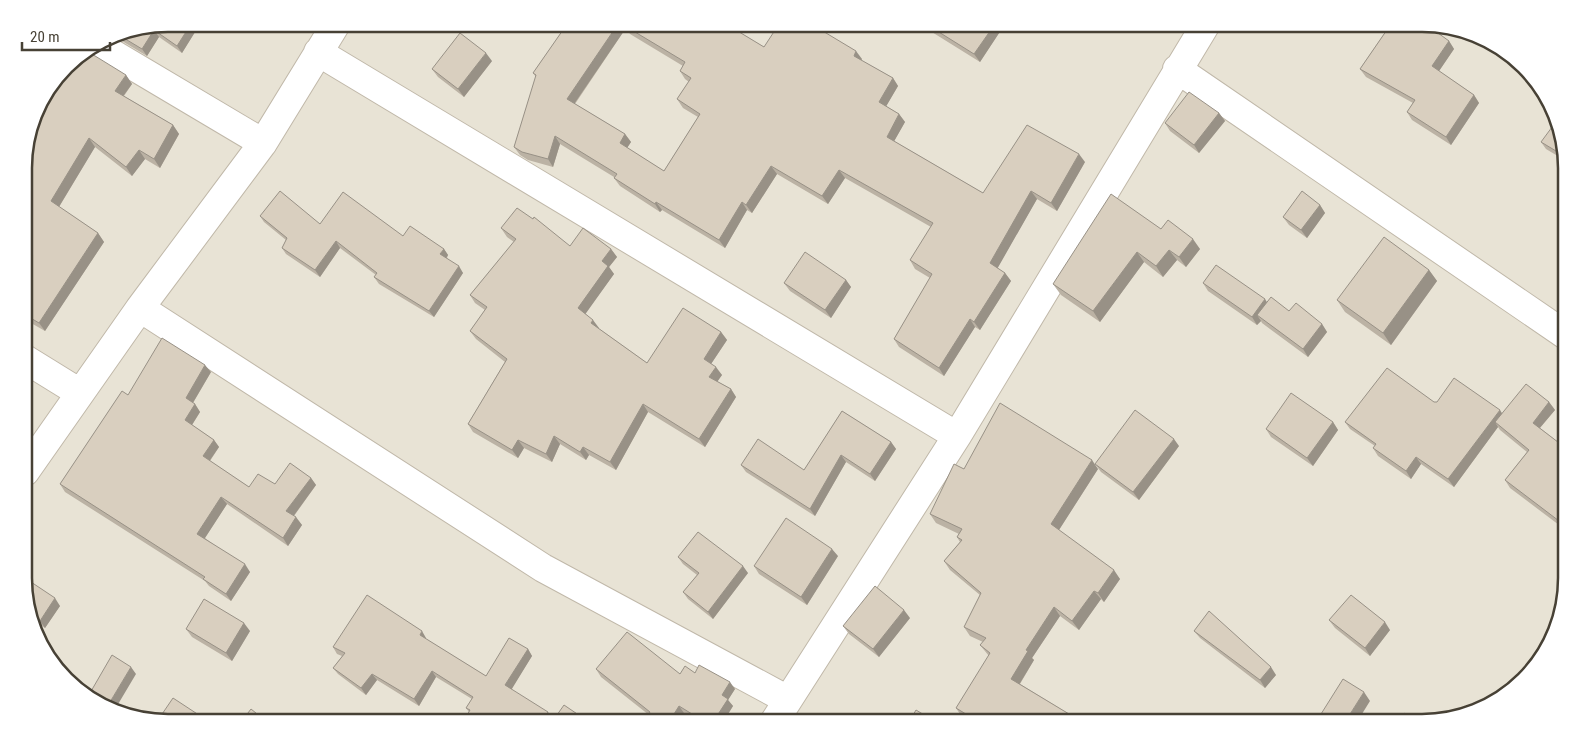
<svg xmlns="http://www.w3.org/2000/svg" width="1591" height="746" viewBox="0 0 1591 746" font-family="'Roboto Condensed',sans-serif">
  <style>
    .residential { fill: #e8e3d5 }
    .lines { fill: none; stroke-linecap: round; stroke-linejoin: round }
    .street-casing { stroke: #c0b8a9; stroke-width: 30 }
    .street { stroke: #fff; stroke-width: 28 }
    .wall { fill: #bbb2a4; fill-rule: evenodd }
    .shaded-wall { fill: #989186 }
    .building { fill: #d9cfbf; stroke: #989186 }
    .rim { fill: none; stroke: #474135; stroke-width: 2.5 }
  </style>
  <rect width="100%" height="100%" fill="#f4f0e7"/>
  <!-- residential -->
  <path class="residential" d="M 169,24 L 1422,24 L 1478,35 L 1537,81 L 1566,150 L 1567,578 L 1556,633 L 1503,698 L 1432,722 L 169,722 L 113,711 L 54,666 L 25,597 L 24,159 L 39,104 L 73,60 L 113,35 Z"/>
  <g class="lines">
    <!-- street casing -->
    <g class="street-casing">
      <path id="street" d="M 98,45 L 263,143
        M 318,52 L 957,436
        M 1177,69 L 1567,336
        M 140,308 L 543,568 L 788,700
        M 25,359 L 80,393
        M 25,472 L 140,308 L 263,143 L 336,24
        M 774,722 L 957,436 L 1206,24"/>
    </g>
    <!-- street -->
    <use href="#street" class="street"/>
  </g>
  <!-- wall -->
  <path class="wall" d="M 169,24 L 200,24 L 182,53 L 159,37 L 147,56 L 112,35 Z
    M 556,24 L 726,24 L 764,47 L 862,59 L 861,60 L 893,78 L 898,86 L 886,106 L 899,114 L 905,122 L 894,141 L 983,193 L 1085,162 L 1057,211 L 1037,199 L 997,268 L 1005,273 L 1011,281 L 980,330 L 975,327 L 944,376 L 899,347 L 894,339 L 930,278 L 915,269 L 910,260 L 931,227 L 845,178 L 828,204 L 777,174 L 752,213 L 747,210 L 725,248 L 662,210 L 660,212 L 620,186 L 614,178 L 614,177 L 560,144 L 553,167 L 528,160 L 520,155 L 514,147 L 536,77 L 533,73 L 563,30 L 558,27 ZM 626,28 L 630,34 L 683,66 L 680,71 L 685,79 L 689,82 L 677,99 L 683,108 L 698,117 L 664,171 L 627,148 L 631,142 L 625,134 L 575,104 Z
    M 919,24 L 1005,24 L 980,62 Z
    M 1389,24 L 1422,24 L 1449,41 L 1454,49 L 1439,71 L 1474,95 L 1479,103 L 1451,145 L 1412,120 L 1407,112 L 1413,103 L 1366,77 L 1360,69 L 1390,25 Z
    M 492,61 L 464,97 L 438,77 L 432,69 Z
    M 126,75 L 132,84 L 124,96 L 173,125 L 179,134 L 160,168 L 145,159 L 132,176 L 95,147 L 59,207 L 98,233 L 104,242 L 45,331 L 24,319 L 24,159 Z
    M 1219,113 L 1225,121 L 1199,153 L 1170,131 L 1165,123 Z
    M 1541,142 L 1566,150 L 1566,161 L 1546,149 Z
    M 1320,205 L 1325,213 L 1307,238 L 1289,225 L 1283,217 Z
    M 260,216 L 403,236 L 444,249 L 448,255 L 447,258 L 463,273 L 434,317 L 379,284 L 374,277 L 376,275 L 340,248 L 320,277 L 286,254 L 282,248 L 286,240 L 264,222 Z
    M 501,228 L 570,246 L 611,249 L 617,257 L 609,267 L 614,274 L 585,313 L 598,328 L 647,363 L 721,332 L 727,340 L 711,364 L 722,375 L 717,381 L 731,389 L 736,397 L 705,447 L 648,412 L 616,470 L 589,455 L 586,460 L 560,444 L 552,462 L 524,448 L 518,458 L 473,432 L 468,424 L 505,362 L 476,339 L 470,331 L 485,310 L 475,303 L 470,295 L 514,242 L 507,237 Z
    M 1161,229 L 1200,249 L 1186,267 L 1177,260 L 1163,277 L 1144,262 L 1100,322 L 1061,295 L 1053,284 Z
    M 1429,270 L 1437,281 L 1391,345 L 1345,312 L 1337,300 Z
    M 846,280 L 851,287 L 831,318 L 790,291 L 784,283 Z
    M 1203,283 L 1267,302 L 1322,324 L 1327,332 L 1308,357 L 1262,323 L 1261,321 L 1257,325 L 1208,291 Z
    M 211,372 L 193,403 L 195,404 L 200,412 L 192,425 L 214,440 L 219,447 L 210,461 L 249,487 L 275,484 L 311,478 L 316,485 L 294,516 L 302,525 L 288,546 L 227,504 L 205,538 L 250,572 L 231,601 L 209,586 L 205,581 L 65,492 L 60,484 L 128,395 Z
    M 1434,402 L 1502,413 L 1549,402 L 1555,410 L 1540,428 L 1567,449 L 1567,531 L 1510,488 L 1505,480 L 1527,452 L 1500,430 L 1498,427 L 1454,487 L 1421,464 L 1411,479 L 1378,456 L 1373,448 L 1375,446 L 1350,429 L 1345,422 Z
    M 842,411 L 891,442 L 896,449 L 875,481 L 846,462 L 815,516 L 746,472 L 741,465 L 804,470 Z
    M 1333,422 L 1338,430 L 1313,466 L 1271,437 L 1266,429 Z
    M 1179,446 L 1139,500 L 1101,472 L 1095,464 Z
    M 964,469 L 1098,469 L 1059,530 L 1120,579 L 1104,602 L 1101,599 L 1079,630 L 1060,616 L 1032,658 L 1034,660 L 1020,684 L 1074,717 L 1078,722 L 971,722 L 962,717 L 956,708 L 989,656 L 980,645 L 983,642 L 970,636 L 964,627 L 980,595 L 950,570 L 944,561 L 960,542 L 957,537 L 959,534 L 936,523 L 930,514 Z
    M 838,556 L 807,605 L 759,574 L 754,566 Z
    M 678,557 L 748,573 L 713,619 L 688,599 L 683,592 L 697,575 L 683,564 Z
    M 25,596 L 60,606 L 45,628 L 36,622 Z
    M 910,618 L 879,657 L 849,634 L 843,626 Z
    M 1329,620 L 1390,630 L 1370,656 L 1335,628 Z
    M 186,629 L 250,631 L 232,661 L 192,637 Z
    M 1194,631 L 1276,675 L 1265,688 L 1200,638 Z
    M 426,638 L 426,639 L 486,676 L 528,649 L 532,656 L 511,689 L 552,719 L 550,722 L 463,722 L 469,712 L 466,708 L 472,699 L 436,677 L 419,706 L 377,680 L 366,695 L 338,674 L 333,668 L 342,656 L 337,654 L 333,647 Z
    M 596,669 L 680,674 L 695,673 L 735,689 L 728,700 L 733,706 L 723,722 L 698,722 L 684,713 L 649,715 L 601,677 Z"/>
  <!-- shaded-wall -->
  <path class="shaded-wall" d="M 191,24 L 200,24 L 182,53 L 177,46 Z
    M 618,24 L 629,24 L 625,26 L 626,28 L 572,107 L 567,99 Z
    M 995,24 L 1005,24 L 980,62 L 974,54 Z
    M 154,30 L 159,37 L 147,56 L 142,49 Z
    M 1449,41 L 1454,49 L 1437,74 L 1432,66 Z
    M 856,51 L 862,59 L 859,64 L 854,56 Z
    M 486,53 L 492,61 L 464,97 L 458,89 Z
    M 126,75 L 132,84 L 121,99 L 115,91 Z
    M 893,78 L 898,86 L 884,110 L 879,102 Z
    M 1474,95 L 1479,103 L 1451,145 L 1446,137 Z
    M 1219,113 L 1225,121 L 1199,153 L 1194,145 Z
    M 899,114 L 905,122 L 892,145 L 887,137 Z
    M 173,125 L 179,134 L 160,168 L 154,159 Z
    M 625,134 L 631,142 L 625,151 L 620,143 Z
    M 555,136 L 560,144 L 553,167 L 548,159 Z
    M 89,138 L 95,147 L 57,210 L 51,201 Z
    M 139,150 L 145,159 L 132,176 L 126,167 Z
    M 1079,154 L 1085,162 L 1057,211 L 1051,203 Z
    M 771,166 L 777,174 L 752,213 L 746,205 Z
    M 839,170 L 845,178 L 828,204 L 822,196 Z
    M 1031,191 L 1037,199 L 996,271 L 990,263 Z
    M 656,202 L 662,210 L 660,212 L 655,204 Z
    M 742,202 L 747,210 L 725,248 L 719,240 Z
    M 1320,205 L 1325,213 L 1307,238 L 1301,230 Z
    M 98,233 L 104,242 L 45,331 L 39,323 Z
    M 1193,239 L 1200,249 L 1186,267 L 1179,257 Z
    M 336,241 L 340,248 L 320,277 L 315,270 Z
    M 444,249 L 448,255 L 445,260 L 440,254 Z
    M 611,249 L 617,257 L 609,267 L 614,274 L 584,316 L 578,308 L 602,261 Z
    M 1169,250 L 1177,260 L 1163,277 L 1156,266 Z
    M 1137,252 L 1144,262 L 1100,322 L 1093,311 Z
    M 459,266 L 463,273 L 434,317 L 429,311 Z
    M 1429,270 L 1437,281 L 1391,345 L 1383,333 Z
    M 1005,273 L 1011,281 L 980,330 L 974,322 Z
    M 846,280 L 851,287 L 831,318 L 825,310 Z
    M 1265,299 L 1270,307 L 1257,315 L 1261,321 L 1257,325 L 1252,317 Z
    M 970,319 L 975,327 L 944,376 L 939,368 Z
    M 593,320 L 599,328 L 596,331 L 591,323 Z
    M 1322,324 L 1327,332 L 1308,357 L 1303,349 Z
    M 721,332 L 727,340 L 709,367 L 704,359 Z
    M 205,365 L 211,372 L 191,406 L 186,398 Z
    M 716,367 L 722,375 L 715,385 L 709,377 Z
    M 731,389 L 736,397 L 705,447 L 699,439 Z
    M 1549,402 L 1555,410 L 1538,430 L 1533,423 Z
    M 195,404 L 200,412 L 190,428 L 185,420 Z
    M 643,404 L 648,412 L 616,470 L 610,462 Z
    M 1500,410 L 1505,418 L 1495,422 L 1498,427 L 1454,487 L 1448,479 Z
    M 1333,422 L 1338,430 L 1313,466 L 1307,458 Z
    M 554,436 L 560,444 L 552,462 L 546,454 Z
    M 1174,439 L 1179,446 L 1139,500 L 1133,492 Z
    M 214,440 L 219,447 L 208,463 L 203,456 Z
    M 518,440 L 524,448 L 518,458 L 512,450 Z
    M 891,442 L 896,449 L 875,481 L 870,474 Z
    M 583,447 L 589,455 L 586,460 L 580,452 Z
    M 841,455 L 846,462 L 815,516 L 810,509 Z
    M 1416,457 L 1421,464 L 1411,479 L 1406,471 Z
    M 1092,460 L 1098,469 L 1057,533 L 1051,524 Z
    M 311,478 L 316,485 L 292,518 L 286,511 Z
    M 221,497 L 227,504 L 203,541 L 197,534 Z
    M 296,517 L 302,525 L 288,546 L 283,538 Z
    M 832,549 L 838,556 L 807,605 L 801,597 Z
    M 245,564 L 250,572 L 231,601 L 226,594 Z
    M 743,566 L 748,573 L 713,619 L 708,612 Z
    M 1114,570 L 1120,579 L 1104,602 L 1098,593 Z
    M 1094,591 L 1101,599 L 1079,630 L 1072,621 Z
    M 55,598 L 60,606 L 45,628 L 40,621 Z
    M 1054,607 L 1060,616 L 1032,658 L 1034,660 L 1017,688 L 1011,679 L 1026,650 Z
    M 904,610 L 910,618 L 879,657 L 873,649 Z
    M 1385,622 L 1390,630 L 1370,656 L 1365,648 Z
    M 244,623 L 250,631 L 232,661 L 226,653 Z
    M 422,631 L 426,638 L 424,642 L 420,635 Z
    M 528,649 L 532,656 L 510,692 L 505,685 Z
    M 131,667 L 136,674 L 114,711 L 113,711 L 107,707 Z
    M 1271,667 L 1276,675 L 1265,688 L 1260,680 Z
    M 432,671 L 436,677 L 419,706 L 414,699 Z
    M 372,674 L 377,680 L 366,695 L 361,688 Z
    M 730,682 L 735,689 L 728,700 L 733,706 L 723,722 L 713,722 L 722,695 Z
    M 1364,692 L 1370,701 L 1357,722 L 1345,722 Z
    M 679,706 L 684,713 L 679,722 L 669,722 Z
    M 548,712 L 552,719 L 550,722 L 541,722 Z
    M 1074,717 L 1078,722 L 1071,722 Z"/>
  <!-- building -->
  <path class="building" d="M 169,24 L 191,24 L 177,46 L 154,30 L 142,49 L 117,34 Z
    M 560,24 L 618,24 L 567,99 L 625,134 L 620,143 L 664,171 L 700,114 L 677,99 L 691,78 L 680,71 L 685,62 L 625,26 L 626,24 L 726,24 L 764,47 L 779,24 L 811,24 L 856,51 L 854,56 L 893,78 L 879,102 L 899,114 L 887,137 L 983,193 L 1027,125 L 1079,154 L 1051,203 L 1031,191 L 990,263 L 1005,273 L 974,322 L 970,319 L 939,368 L 894,339 L 932,274 L 910,260 L 933,223 L 839,170 L 822,196 L 771,166 L 746,205 L 742,202 L 719,240 L 656,202 L 655,204 L 614,178 L 617,174 L 555,136 L 548,159 L 522,152 L 514,147 L 536,75 L 533,73 L 565,27 Z
    M 926,24 L 995,24 L 974,54 Z
    M 1391,24 L 1422,24 L 1427,25 L 1449,41 L 1432,66 L 1474,95 L 1446,137 L 1407,112 L 1415,100 L 1360,69 Z
    M 460,33 L 486,53 L 458,89 L 432,69 Z
    M 87,51 L 126,75 L 115,91 L 173,125 L 154,159 L 139,150 L 126,167 L 89,138 L 51,201 L 98,233 L 39,323 L 24,314 L 24,159 L 37,110 L 46,95 L 73,60 Z
    M 1189,92 L 1219,113 L 1194,145 L 1165,123 Z
    M 1555,123 L 1566,150 L 1566,157 L 1541,142 Z
    M 280,191 L 320,224 L 343,192 L 403,236 L 410,226 L 444,249 L 440,254 L 459,266 L 429,311 L 374,277 L 377,273 L 336,241 L 315,270 L 282,248 L 287,238 L 260,216 Z
    M 1302,191 L 1320,205 L 1301,230 L 1283,217 Z
    M 1111,194 L 1161,229 L 1168,220 L 1193,239 L 1179,257 L 1169,250 L 1156,266 L 1137,252 L 1093,311 L 1053,284 Z
    M 517,208 L 533,219 L 534,217 L 570,246 L 583,228 L 611,249 L 602,261 L 608,266 L 578,308 L 593,320 L 591,323 L 647,363 L 683,308 L 721,332 L 704,359 L 716,367 L 709,377 L 731,389 L 699,439 L 643,404 L 610,462 L 583,447 L 580,452 L 554,436 L 546,454 L 518,440 L 512,450 L 468,424 L 507,359 L 470,331 L 487,307 L 470,295 L 516,239 L 501,228 Z
    M 1384,237 L 1429,270 L 1383,333 L 1337,300 Z
    M 805,252 L 846,280 L 825,310 L 784,283 Z
    M 1216,265 L 1265,299 L 1252,317 L 1203,283 Z
    M 1271,297 L 1289,311 L 1296,303 L 1322,324 L 1303,349 L 1257,315 Z
    M 162,338 L 205,365 L 186,398 L 195,404 L 185,420 L 214,440 L 203,456 L 249,487 L 258,474 L 275,484 L 290,463 L 311,478 L 286,511 L 296,517 L 283,538 L 221,497 L 197,534 L 245,564 L 226,594 L 203,579 L 205,577 L 60,484 L 122,391 L 128,395 Z
    M 1387,368 L 1434,402 L 1437,402 L 1454,378 L 1500,410 L 1448,479 L 1416,457 L 1406,471 L 1373,448 L 1376,444 L 1345,422 Z
    M 1526,384 L 1549,402 L 1533,423 L 1567,449 L 1567,527 L 1505,480 L 1529,450 L 1495,422 Z
    M 1291,393 L 1333,422 L 1307,458 L 1266,429 Z
    M 1000,403 L 1092,460 L 1051,524 L 1114,570 L 1098,593 L 1094,591 L 1072,621 L 1054,607 L 1026,650 L 1028,651 L 1011,679 L 1074,717 L 1071,722 L 979,722 L 956,708 L 990,653 L 980,645 L 986,638 L 964,627 L 981,593 L 944,561 L 962,540 L 957,537 L 962,529 L 930,514 L 954,464 L 964,469 Z
    M 1135,410 L 1174,439 L 1133,492 L 1095,464 Z
    M 842,411 L 891,442 L 870,474 L 841,455 L 810,509 L 741,465 L 758,439 L 804,470 Z
    M 786,518 L 832,549 L 801,597 L 754,566 Z
    M 698,532 L 743,566 L 708,612 L 683,592 L 699,573 L 678,557 Z
    M 25,578 L 55,598 L 40,621 L 33,616 L 25,596 Z
    M 875,586 L 904,610 L 873,649 L 843,626 Z
    M 367,595 L 422,631 L 420,635 L 486,676 L 509,638 L 528,649 L 505,685 L 548,712 L 541,722 L 463,722 L 470,710 L 466,708 L 473,697 L 432,671 L 414,699 L 372,674 L 361,688 L 333,668 L 345,653 L 333,647 Z
    M 1351,595 L 1385,622 L 1365,648 L 1329,620 Z
    M 204,599 L 244,623 L 226,653 L 186,629 Z
    M 1209,611 L 1271,667 L 1260,680 L 1194,631 Z
    M 627,632 L 680,674 L 685,666 L 695,673 L 699,665 L 730,682 L 722,695 L 728,699 L 713,722 L 705,722 L 679,706 L 669,722 L 644,722 L 650,712 L 596,669 Z
    M 112,655 L 131,667 L 107,707 L 90,693 Z
    M 1343,679 L 1364,692 L 1345,722 L 1316,722 Z
    M 173,698 L 208,721 L 207,722 L 169,722 L 158,720 Z
    M 564,705 L 589,722 L 552,722 Z
    M 251,709 L 267,722 L 241,722 Z
    M 916,710 L 936,722 L 909,722 Z
    M 1404,713 L 1415,722 L 1398,722 Z"/>
  <!-- crop -->
  <path d="M0 0H1591V746H0ZM168 32H1422A136 136 0 0 1 1558 168V578A136 136 0 0 1 1422 714H168A136 136 0 0 1 32 578V168A136 136 0 0 1 168 32Z" fill="#fff" fill-rule="evenodd"/>
  <path class="rim" d="M168 32H1422A136 136 0 0 1 1558 168V578A136 136 0 0 1 1422 714H168A136 136 0 0 1 32 578V168A136 136 0 0 1 168 32Z"/>
  <!-- scale -->
  <path d="M22 42v8h88v-8" fill="none" stroke="#474135" stroke-width="2.5"/>
  <text x="30" y="42" font-size="15" fill="#474135" stroke="#ffffff" stroke-width="4" paint-order="stroke">20 m</text>
</svg>
